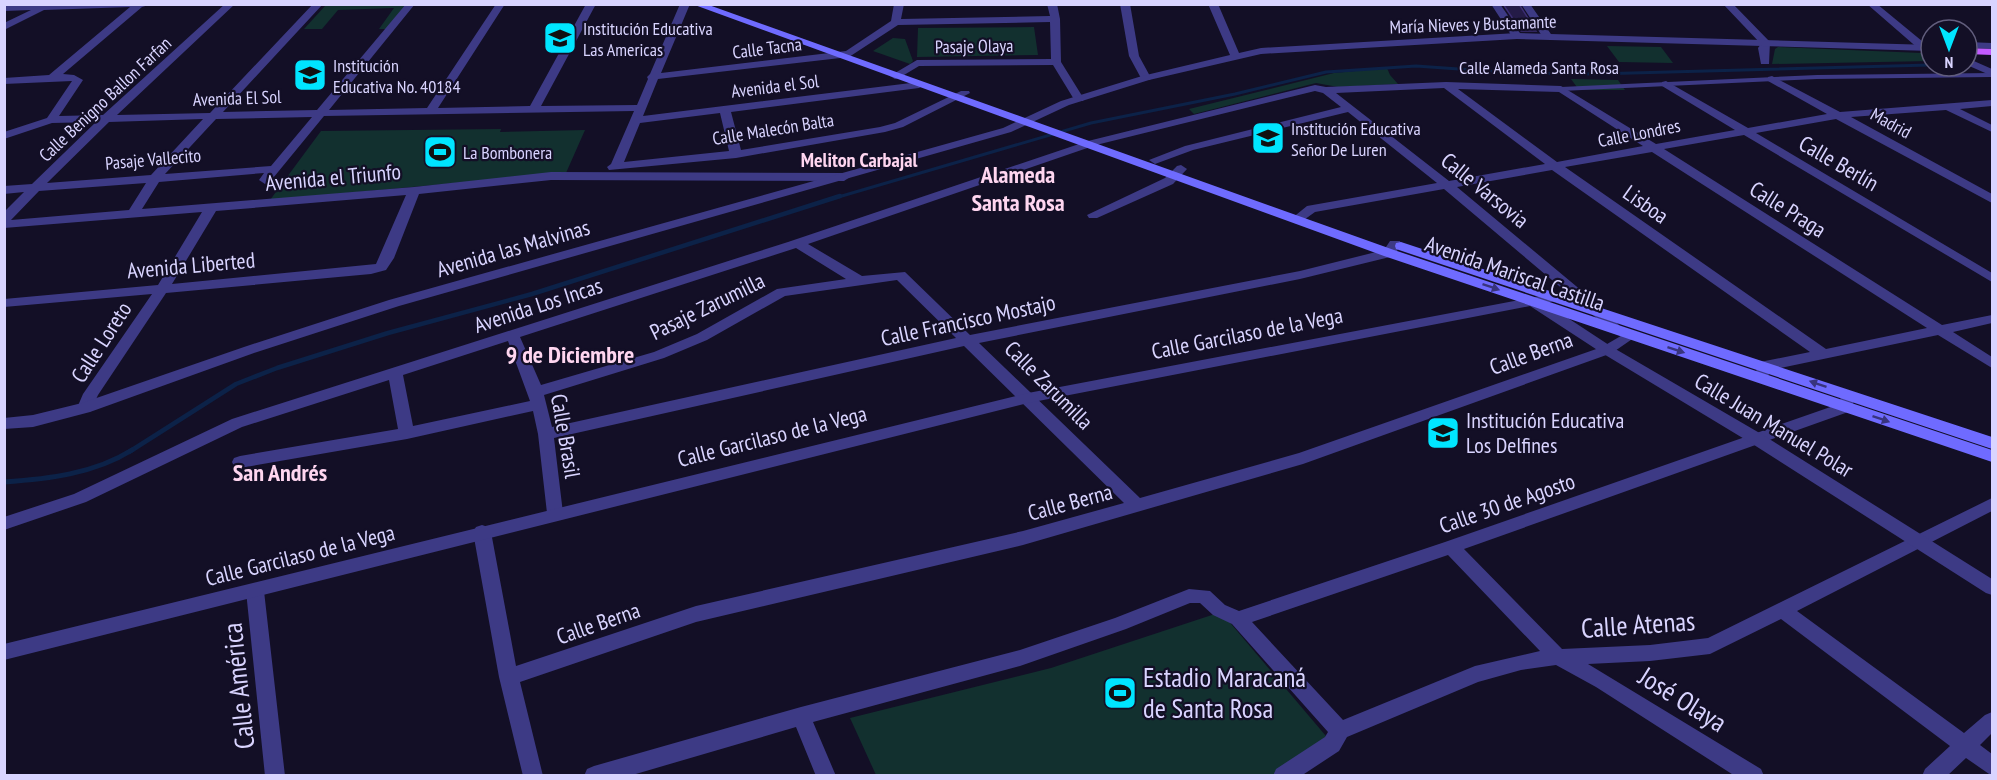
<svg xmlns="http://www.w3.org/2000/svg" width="1997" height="780" viewBox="0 0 1997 780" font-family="'PT Sans Narrow',sans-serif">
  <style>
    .green { fill: #12302f }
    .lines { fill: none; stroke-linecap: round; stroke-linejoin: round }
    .stream-far2 { stroke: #0c2248; stroke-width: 3 }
    .stream-far1 { stroke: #0c2248; stroke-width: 4.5 }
    .stream { stroke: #0c2248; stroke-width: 5 }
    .building { fill: #241b47; stroke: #3b2d73; stroke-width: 1.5 }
    .pedestrian { fill: #3d3a85; fill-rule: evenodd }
    .minor { fill: #3d3a85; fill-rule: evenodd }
    .tertiary { fill: #3d3a85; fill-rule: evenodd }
    .secondary { fill: #6f6bff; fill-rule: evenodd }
    .primary { fill: #c25bff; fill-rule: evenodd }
    .oneway { fill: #38347d }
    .labels { text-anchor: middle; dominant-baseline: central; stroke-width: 4.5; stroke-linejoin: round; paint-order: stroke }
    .far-street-label { font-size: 18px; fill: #d9d4ff; stroke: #130f26 }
    .far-poi-label { font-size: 18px; fill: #d9d4ff; stroke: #130f26; text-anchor: start }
    .far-neighbourhood-label { font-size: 20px; font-weight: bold; fill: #ffd6f0; stroke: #130f26 }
    .street-label { font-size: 22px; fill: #d9d4ff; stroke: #130f26 }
    .poi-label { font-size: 22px; fill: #d9d4ff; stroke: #130f26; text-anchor: start }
    .neighbourhood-label { font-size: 24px; font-weight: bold; fill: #ffd6f0; stroke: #130f26 }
    .near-street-label { font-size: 27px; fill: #d9d4ff; stroke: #130f26 }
    .near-poi-label { font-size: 27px; fill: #d9d4ff; stroke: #130f26; text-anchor: start }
  </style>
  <rect width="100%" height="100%" fill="#130f26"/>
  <!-- green -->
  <path class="green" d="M 329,5 L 409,5 L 390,29 L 379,29 L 394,8 L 338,10 L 322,29 L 304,29 L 325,6 Z
    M 1034,27 L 1038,55 L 917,57 L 918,28 Z
    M 893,38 L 905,39 L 913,61 L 910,64 L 873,51 Z
    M 1607,46 L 1661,47 L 1673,63 L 1619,62 Z
    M 1778,47 L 1921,53 L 1931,54 L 1931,61 L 1772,64 L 1775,49 Z
    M 1387,68 L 1390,75 L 1398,84 L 1338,87 L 1316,83 L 1194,114 L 1189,109 L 1334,73 Z
    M 1571,79 L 1618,80 L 1625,90 L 1579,90 Z
    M 501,129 L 500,132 L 585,130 L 566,173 L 270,200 L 321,131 Z
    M 1221,612 L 1331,742 L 1275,775 L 876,775 L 850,718 L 1051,668 Z"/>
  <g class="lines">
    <!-- stream-far2 -->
    <path class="stream-far2" d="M 835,198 L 1091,123 L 1235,94 L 1326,72 L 1416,66 L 1516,73 L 1595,74 L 1930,65"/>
    <!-- stream-far1 -->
    <path class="stream-far1" d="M 129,452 L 236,384 L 277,368 L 388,333 L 532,294 L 840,196"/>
    <!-- stream -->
    <path class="stream" d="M 4,482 C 47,479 94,474 132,450"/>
  </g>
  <!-- building -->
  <path class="building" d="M 1503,4 L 1519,4 L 1536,31 L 1521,31 Z"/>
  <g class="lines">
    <!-- pedestrian -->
    <path class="pedestrian" d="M 1992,73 L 1992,77 L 1817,79 L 1561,91 L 1557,89 L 1561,87 L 1817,75 Z"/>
    <!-- minor -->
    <path class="minor" d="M 152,4 L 142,7 L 63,74 L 74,75 L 83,80 L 59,116 L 103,115 L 225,4 L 235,4 L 117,115 L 210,113 L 313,4 L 323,4 L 223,112 L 317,110 L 406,4 L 415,4 L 329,110 L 427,108 L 496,4 L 505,4 L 438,108 L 530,106 L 586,4 L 596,4 L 541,106 L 637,105 L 648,79 L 647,77 L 650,74 L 680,4 L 690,4 L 661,73 L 846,51 L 891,21 L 894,4 L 904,4 L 901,19 L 1050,16 L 1047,4 L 1057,4 L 1060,19 L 1061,62 L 1084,99 L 1083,101 L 1075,101 L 1053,65 L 919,66 L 899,78 L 895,79 L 890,76 L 917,60 L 1051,59 L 1050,22 L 898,25 L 849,57 L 658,79 L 643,116 L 919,82 L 924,85 L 919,88 L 731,112 L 741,150 L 880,127 L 895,123 L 961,91 L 969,91 L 970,93 L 903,127 L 885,132 L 736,158 L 609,170 L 607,167 L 611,164 L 634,111 L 324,116 L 269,183 L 265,184 L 259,180 L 264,173 L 159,182 L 142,209 L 414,187 L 551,172 L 844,173 L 850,177 L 844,181 L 551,180 L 419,194 L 394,258 L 386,270 L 371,274 L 166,293 L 98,395 L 90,412 L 80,412 L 77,408 L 83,394 L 152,294 L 4,307 L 4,299 L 158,285 L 202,212 L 4,228 L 4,212 L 24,192 L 4,194 L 4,186 L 32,184 L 96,122 L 52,123 L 4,139 L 4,132 L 47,118 L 72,81 L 4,84 L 4,78 L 49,75 L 130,7 L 44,10 L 4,30 L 4,23 L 31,10 L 4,11 L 4,5 ZM 720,113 L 729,151 L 624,162 L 640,123 ZM 312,117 L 271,166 L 165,174 L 216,119 ZM 203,119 L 151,175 L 47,183 L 109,122 ZM 146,183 L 129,210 L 11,220 L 39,191 ZM 406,195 L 376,264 L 172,284 L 216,211 Z
      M 1120,4 L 1130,4 L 1139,56 L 1151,78 L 1150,80 L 1142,80 L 1129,56 Z
      M 1491,4 L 1500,4 L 1522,36 L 1521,38 L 1513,38 Z
      M 1521,4 L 1530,4 L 1553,37 L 1552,39 L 1544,39 Z
      M 1723,4 L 1733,4 L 1770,42 L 1769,64 L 1761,64 L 1758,48 L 1761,44 Z
      M 1867,4 L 1877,4 L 1928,46 L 1928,50 L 1920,50 Z
      M 1967,42 L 1992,43 L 1992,49 L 1967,48 Z
      M 1967,58 L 1992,69 L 1992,76 L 1967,65 Z
      M 1772,76 L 1840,112 L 1992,100 L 1992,106 L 1960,109 L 1992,125 L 1992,132 L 1946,110 L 1851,117 L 1992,194 L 1992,203 L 1836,119 L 1756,133 L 1992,273 L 1992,282 L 1744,135 L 1664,149 L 1942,325 L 1992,315 L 1992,323 L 1953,332 L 1992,357 L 1992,368 L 1938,335 L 1771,370 L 1766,380 L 1756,380 L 1754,376 L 1760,362 L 1810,352 L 1552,170 L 1457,187 L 1600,306 L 1619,325 L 1621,328 L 1619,331 L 1609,331 L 1590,312 L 1444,189 L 1315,212 L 1301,222 L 1293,222 L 1291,219 L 1307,206 L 1437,183 L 1348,112 L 1193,150 L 1155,164 L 1149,160 L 1185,146 L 1341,107 L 1323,93 L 1315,91 L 1096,145 L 808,244 L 862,276 L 905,272 L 970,335 L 1300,271 L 1384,250 L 1390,241 L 1400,241 L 1401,244 L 1394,256 L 1300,279 L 979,343 L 1140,498 L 1299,453 L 1602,347 L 1631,330 L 1638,335 L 1612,353 L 1303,464 L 1023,545 L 696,622 L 520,682 L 543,776 L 523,776 L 499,677 L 473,532 L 476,527 L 482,525 L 488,527 L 491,532 L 516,666 L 696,606 L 1023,531 L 1124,503 L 964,346 L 554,438 L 563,513 L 561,518 L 555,519 L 549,518 L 547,513 L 538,434 L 533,411 L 407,439 L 240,468 L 234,466 L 232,462 L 234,458 L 240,456 L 398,429 L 389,380 L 242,427 L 86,502 L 4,530 L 4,517 L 74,494 L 232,419 L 788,242 L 1088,141 L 1315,85 L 1326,87 L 1446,82 L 1561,86 L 1656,144 L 1735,130 L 1662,86 L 1662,82 L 1666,81 L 1748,128 L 1827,114 L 1768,81 L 1768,77 ZM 1444,88 L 1545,164 L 1449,181 L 1336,93 ZM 1458,89 L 1559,92 L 1643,146 L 1557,162 ZM 1652,152 L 1927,328 L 1826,349 L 1565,167 ZM 796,248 L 846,279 L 777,289 L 697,334 L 654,352 L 541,385 L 520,337 ZM 897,280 L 956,338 L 552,427 L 544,395 L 664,358 L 707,340 L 785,296 ZM 508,341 L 530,401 L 413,426 L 403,375 Z
      M 1181,165 L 1187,169 L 1173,184 L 1097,218 L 1089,218 L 1087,215 L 1165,178 L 1177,166 Z
      M 1847,392 L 1855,397 L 1851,411 L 1464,549 L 1562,649 L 1650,645 L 1708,638 L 1992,498 L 1992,511 L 1797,611 L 1964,733 L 1985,715 L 1992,712 L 1992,733 L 1980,745 L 1992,754 L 1992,776 L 1966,758 L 1947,776 L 1922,776 L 1925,769 L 1950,746 L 1781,619 L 1710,654 L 1650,661 L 1588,664 L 1761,769 L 1764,776 L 1735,776 L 1596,687 L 1556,665 L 1521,670 L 1478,682 L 1347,737 L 1339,751 L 1301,776 L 1273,776 L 1276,769 L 1325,737 L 1328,732 L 1232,624 L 1213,615 L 1200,603 L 1190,603 L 1126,629 L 1020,666 L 813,722 L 836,776 L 816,776 L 796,727 L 629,776 L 584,776 L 587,769 L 594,766 L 801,707 L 1020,650 L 1115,618 L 1189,589 L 1210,591 L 1225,605 L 1239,611 L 1445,542 L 1839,404 L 1842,393 ZM 1448,555 L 1540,651 L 1475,666 L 1343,720 L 1252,622 Z
      M 255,584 L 261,586 L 264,591 L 285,776 L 265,776 L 246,591 L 249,586 Z"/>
    <!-- tertiary -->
    <path class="tertiary" d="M 1208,4 L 1218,4 L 1239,53 L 1261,48 L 1517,33 L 1931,45 L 1931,51 L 1517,39 L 1261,54 L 1149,80 L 1069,105 L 1011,132 L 399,306 L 254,353 L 90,412 L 33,427 L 4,429 L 4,418 L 33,415 L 82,403 L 244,347 L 389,300 L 1003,128 L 1061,101 L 1142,76 L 1230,55 Z
      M 1556,293 L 1563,297 L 1561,300 L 1545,303 L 1612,347 L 1763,435 L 1992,579 L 1992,595 L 1986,593 L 1751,443 L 1602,353 L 1530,306 L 1028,403 L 4,660 L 4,644 L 1028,393 Z"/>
    <!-- secondary -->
    <path class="secondary" d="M 692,4 L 706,4 L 1394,250 L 1992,450 L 1992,462 L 1384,256 Z
      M 1401,242 L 1992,437 L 1992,449 L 1396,249 L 1395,246 L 1396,243 Z"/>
    <!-- primary -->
    <path class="primary" d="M 1967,48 L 1992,49 L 1992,55 L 1967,54 Z"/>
  </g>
  <!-- one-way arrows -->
  <defs><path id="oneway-solid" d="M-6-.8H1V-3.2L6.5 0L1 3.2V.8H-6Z" transform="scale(1.5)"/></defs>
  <g class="oneway">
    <use href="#oneway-solid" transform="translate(1491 287) rotate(19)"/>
    <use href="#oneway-solid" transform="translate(1676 350) rotate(18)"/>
    <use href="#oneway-solid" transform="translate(1818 384) rotate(-161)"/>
    <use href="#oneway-solid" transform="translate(1881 419) rotate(19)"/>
  </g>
  <!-- icons -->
  <defs>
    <g id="school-square" transform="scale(1.725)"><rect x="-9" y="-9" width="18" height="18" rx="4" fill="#00e5ff" stroke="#130f26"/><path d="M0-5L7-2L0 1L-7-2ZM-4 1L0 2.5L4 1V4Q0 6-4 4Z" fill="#111"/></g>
    <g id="stadium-square" transform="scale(1.725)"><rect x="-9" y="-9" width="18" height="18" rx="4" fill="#00e5ff" stroke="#130f26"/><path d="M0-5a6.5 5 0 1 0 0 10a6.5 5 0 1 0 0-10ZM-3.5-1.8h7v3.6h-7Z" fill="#111"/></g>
  </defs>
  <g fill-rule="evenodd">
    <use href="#school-square" x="560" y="38"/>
    <use href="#school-square" x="310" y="75"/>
    <use href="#school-square" x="1268" y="138"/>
    <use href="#stadium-square" x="440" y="152"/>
    <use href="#school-square" x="1443" y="433"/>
    <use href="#stadium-square" x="1120" y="693"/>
  </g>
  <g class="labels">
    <!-- far-street labels -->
    <g class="far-street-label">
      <text transform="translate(1473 24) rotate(-2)">María Nieves y Bustamante</text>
      <text transform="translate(974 46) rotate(-1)">Pasaje Olaya</text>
      <text transform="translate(767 48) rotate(-7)">Calle Tacna</text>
      <text x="1539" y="67">Calle Alameda Santa Rosa</text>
      <text transform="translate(775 86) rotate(-7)">Avenida el Sol</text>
      <text transform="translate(237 98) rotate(-2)">Avenida El Sol</text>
      <text transform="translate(105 99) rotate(-43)">Calle Benigno Ballon Farfan</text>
      <text transform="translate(1891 123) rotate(29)">Madrid</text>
      <text transform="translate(773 129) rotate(-9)">Calle Malecón Balta</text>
      <text transform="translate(1639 133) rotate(-11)">Calle Londres</text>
      <text transform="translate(153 159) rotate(-5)">Pasaje Vallecito</text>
    </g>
    <!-- far-poi labels -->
    <g class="far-poi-label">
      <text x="583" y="28">Institución Educativa<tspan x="583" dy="21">Las Americas</tspan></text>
      <text x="333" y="65">Institución<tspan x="333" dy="21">Educativa No. 40184</tspan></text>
      <text x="1291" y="128">Institución Educativa<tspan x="1291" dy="21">Señor De Luren</tspan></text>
      <text x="463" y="152">La Bombonera</text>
    </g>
    <!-- far-neighbourhood labels -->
    <g class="far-neighbourhood-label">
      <text x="859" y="160">Meliton Carbajal</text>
    </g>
    <!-- street labels -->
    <g class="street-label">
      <text transform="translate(1839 163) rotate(30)">Calle Berlín</text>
      <text transform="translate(333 177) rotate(-5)">Avenida el Triunfo</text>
      <text transform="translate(1485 190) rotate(39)">Calle Varsovia</text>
      <text transform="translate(1646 204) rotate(35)">Lisboa</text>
      <text transform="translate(1788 209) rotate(32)">Calle Praga</text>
      <text transform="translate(513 248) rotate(-16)">Avenida las Malvinas</text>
      <text transform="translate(191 265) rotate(-5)">Avenida Liberted</text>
      <text transform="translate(1515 273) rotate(19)">Avenida Mariscal Castilla</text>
      <text transform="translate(538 305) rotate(-18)">Avenida Los Incas</text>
      <text transform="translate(707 306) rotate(-26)">Pasaje Zarumilla</text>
      <text transform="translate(968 320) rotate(-12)">Calle Francisco Mostajo</text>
      <text transform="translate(1247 333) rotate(-11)">Calle Garcilaso de la Vega</text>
      <text transform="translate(101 342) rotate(-57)">Calle Loreto</text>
      <text transform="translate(1531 353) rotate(-20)">Calle Berna</text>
      <text transform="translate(1049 385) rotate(45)">Calle Zarumilla</text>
      <text transform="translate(1774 425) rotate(31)">Calle Juan Manuel Polar</text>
      <text transform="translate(566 436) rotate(80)">Calle Brasil</text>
      <text transform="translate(772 436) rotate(-14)">Calle Garcilaso de la Vega</text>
      <text transform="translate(1070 502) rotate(-15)">Calle Berna</text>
      <text transform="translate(1507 503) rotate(-19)">Calle 30 de Agosto</text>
      <text transform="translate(300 555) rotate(-14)">Calle Garcilaso de la Vega</text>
      <text transform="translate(598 623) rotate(-19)">Calle Berna</text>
    </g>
    <!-- poi labels -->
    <g class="poi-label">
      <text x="1466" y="420">Institución Educativa<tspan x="1466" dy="25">Los Delfines</tspan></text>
    </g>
    <!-- neighbourhood labels -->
    <g class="neighbourhood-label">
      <text x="1018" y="174">Alameda<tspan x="1018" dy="28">Santa Rosa</tspan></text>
      <text x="570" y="354">9 de Diciembre</text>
      <text x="280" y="472">San Andrés</text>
    </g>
    <!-- near-street labels -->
    <g class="near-street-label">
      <text transform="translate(1638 624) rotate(-4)">Calle Atenas</text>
      <text transform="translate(238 686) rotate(-96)">Calle América</text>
      <text transform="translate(1683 699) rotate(32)">José Olaya</text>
    </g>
    <!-- near-poi labels -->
    <g class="near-poi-label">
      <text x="1143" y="677">Estadio Maracaná<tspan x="1143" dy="31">de Santa Rosa</tspan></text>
    </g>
  </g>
  <!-- border -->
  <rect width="1997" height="780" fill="none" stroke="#d9d4ff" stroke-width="12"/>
  <!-- north arrow -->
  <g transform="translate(1949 48) rotate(180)"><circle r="28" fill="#130f26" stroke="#625e7d" stroke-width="1.5"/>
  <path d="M0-4.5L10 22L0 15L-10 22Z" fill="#00e5ff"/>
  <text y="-9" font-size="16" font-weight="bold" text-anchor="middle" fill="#d9d4ff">N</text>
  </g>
</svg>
